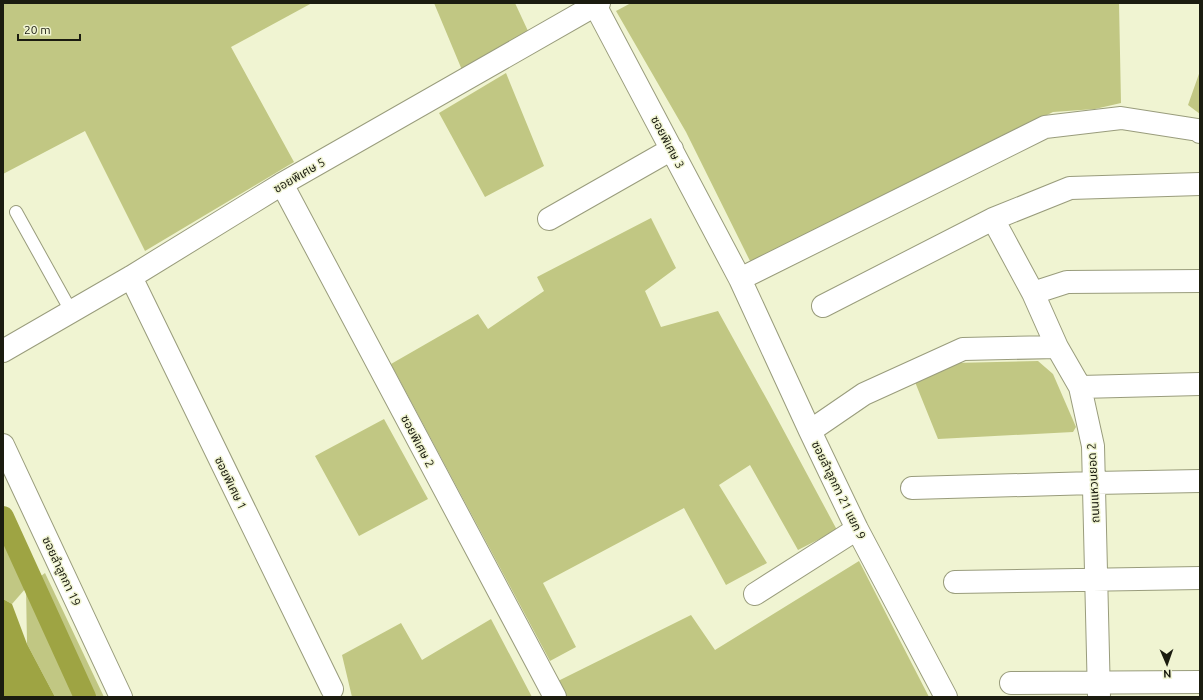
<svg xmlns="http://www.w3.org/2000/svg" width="1203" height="700" viewBox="0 0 1203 700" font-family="Ubuntu,'Noto Sans Thai',sans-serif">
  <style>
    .green { fill: #c1c783 }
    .water { fill: #9ea443 }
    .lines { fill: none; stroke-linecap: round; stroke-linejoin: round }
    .canal { stroke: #9ea443; stroke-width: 22 }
    .lane-casing { stroke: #999c7c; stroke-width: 14 }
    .street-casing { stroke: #999c7c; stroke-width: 24 }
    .lane { stroke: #fff; stroke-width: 12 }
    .street { stroke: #fff; stroke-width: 22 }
    .labels { text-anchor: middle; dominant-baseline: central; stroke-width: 3; stroke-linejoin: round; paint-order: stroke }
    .street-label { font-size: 12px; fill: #1b1c10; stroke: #f0f4d2 }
  </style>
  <rect width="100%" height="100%" fill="#f0f4d2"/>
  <!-- green -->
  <path class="green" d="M 3,3 L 312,3 L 231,47 L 294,162 L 145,251 L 85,131 L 3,174 Z
    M 434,3 L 515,3 L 528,31 L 462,70 Z
    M 631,3 L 1119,3 L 1121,103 L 1095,109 L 1053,112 L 751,263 L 686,132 L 616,11 Z
    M 1200,71 L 1200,114 L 1188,105 Z
    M 506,73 L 544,166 L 485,197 L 439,113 Z
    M 651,218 L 676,268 L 645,291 L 661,327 L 718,311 L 770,405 L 837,530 L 798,550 L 750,465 L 719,485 L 767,563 L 726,585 L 684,508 L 543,583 L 576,647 L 550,661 L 391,364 L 478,314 L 488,329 L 544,291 L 537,277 Z
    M 1038,361 L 1053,374 L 1076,427 L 1073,432 L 938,439 L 915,382 L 954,363 Z
    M 384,419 L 428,499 L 359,536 L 315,456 Z
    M 3,537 L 26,587 L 45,573 L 104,697 L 55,697 L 27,644 L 26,588 L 12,604 L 3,599 Z
    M 859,561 L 929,697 L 566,697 L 558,681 L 691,615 L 715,650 Z
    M 491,619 L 532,697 L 352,697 L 342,655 L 401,623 L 422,660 Z"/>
  <!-- water -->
  <path class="water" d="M 3,599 L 12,604 L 27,644 L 55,697 L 3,697 Z"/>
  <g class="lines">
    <!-- canal -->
    <path class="canal" d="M 3,517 L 85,697"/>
    <!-- lane casing -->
    <g class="lane-casing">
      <path id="lane" d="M 16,212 L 71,311"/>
    </g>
    <!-- street casing -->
    <g class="street-casing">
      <path id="street" d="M 595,5 L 740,279 L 810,431 L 857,529 L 946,697
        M 282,184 L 555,697
        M 549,219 L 672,149
        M 993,219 L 1033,293 L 1057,347 L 1080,387 L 1093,446 L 1099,697
        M 131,277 L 332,689
        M 740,279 L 1045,127 L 1121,118 L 1198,130 L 1200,132
        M 1033,293 L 1067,282 L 1200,281
        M 823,306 L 993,219 L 1070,188 L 1200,184
        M 3,351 L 131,277 L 282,184 L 599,3
        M 1080,387 L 1200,384
        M 810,431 L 864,394 L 963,349 L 1057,347
        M 3,445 L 121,697
        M 912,488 L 1094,483 L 1200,481
        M 955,582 L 1200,578
        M 755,594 L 857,529
        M 1011,683 L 1200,682"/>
    </g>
    <!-- lane -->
    <use href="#lane" class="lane"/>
    <!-- street -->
    <use href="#street" class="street"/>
  </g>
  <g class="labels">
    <!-- street labels -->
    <g class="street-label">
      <text transform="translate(668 142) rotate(62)">ซอยพิเศษ 3</text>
      <text transform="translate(299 175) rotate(-30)">ซอยพิเศษ 5</text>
      <text transform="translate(418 441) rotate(62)">ซอยพิเศษ 2</text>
      <text transform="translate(231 483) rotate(64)">ซอยพิเศษ 1</text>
      <text transform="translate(1093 483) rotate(-93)">ถนนแหวนยอด 2</text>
      <text transform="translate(839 490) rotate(64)">ซอยลำลูกกา 21 แยก 9</text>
      <text transform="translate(62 571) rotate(65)">ซอยลำลูกกา 19</text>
    </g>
  </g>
  <!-- border -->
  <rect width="1203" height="700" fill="none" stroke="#1b1c10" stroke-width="8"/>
  <!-- north arrow -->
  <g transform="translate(1167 664) rotate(178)" stroke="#f0f4d2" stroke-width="3" paint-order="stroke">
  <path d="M0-3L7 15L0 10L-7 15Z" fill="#1b1c10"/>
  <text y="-6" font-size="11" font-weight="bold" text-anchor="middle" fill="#1b1c10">N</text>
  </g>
  <!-- scale -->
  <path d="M18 34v6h62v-6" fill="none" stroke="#1b1c10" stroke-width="2"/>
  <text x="24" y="34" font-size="12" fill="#1b1c10" stroke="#f0f4d2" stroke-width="3" paint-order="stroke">20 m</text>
</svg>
